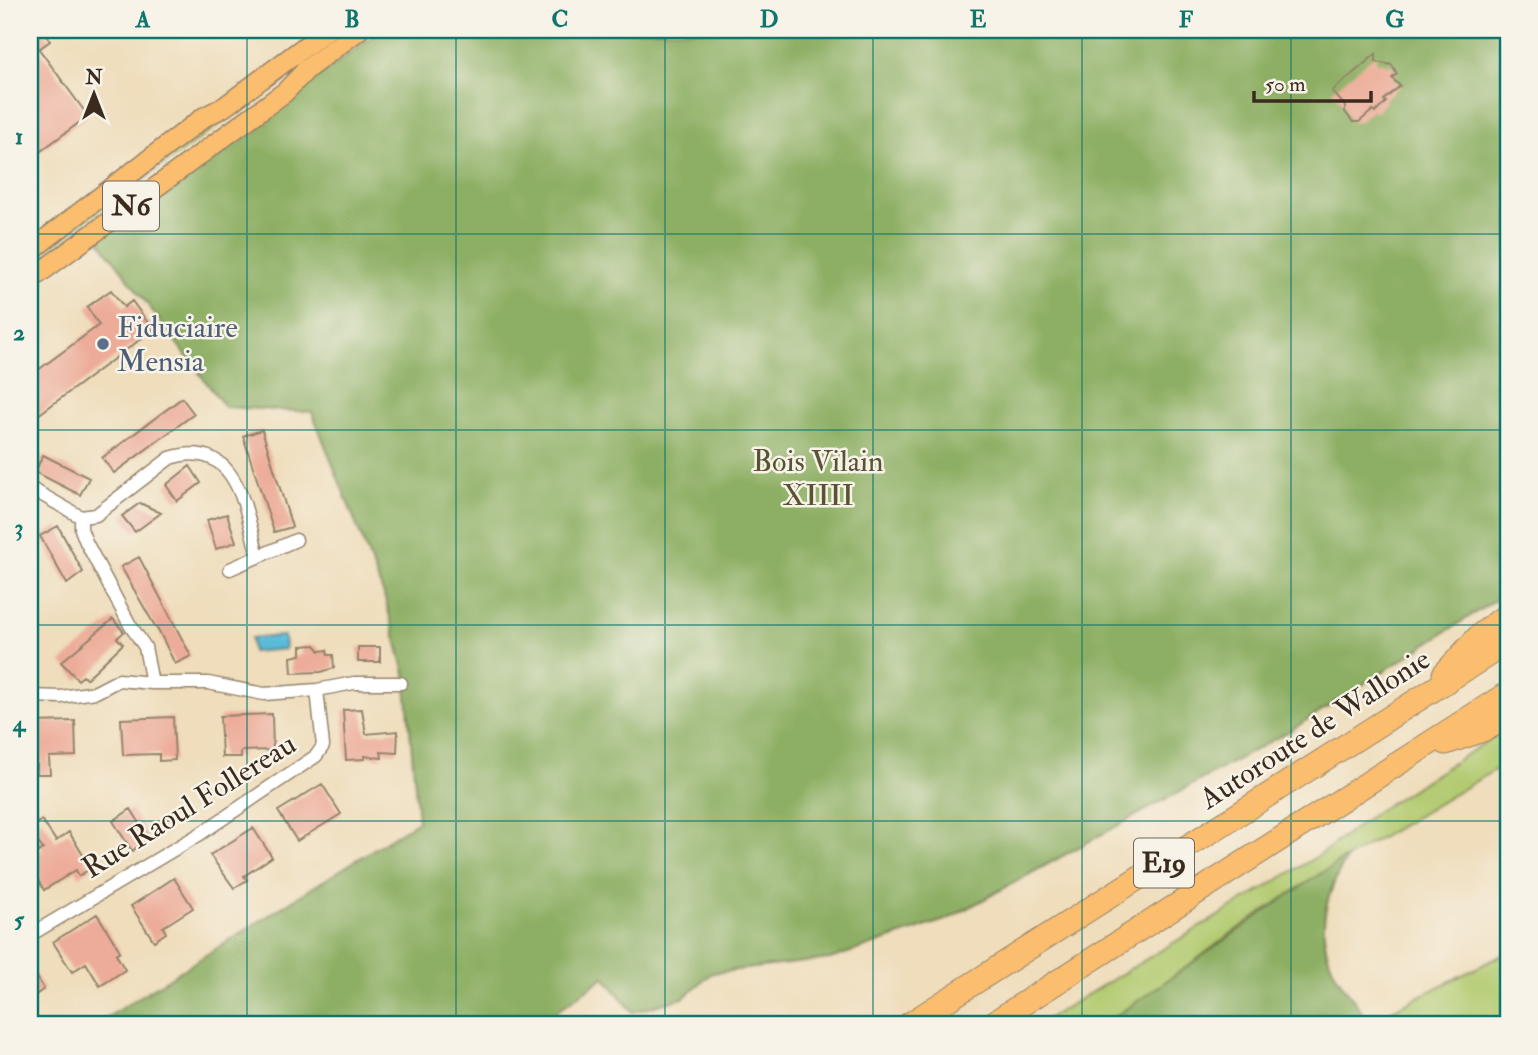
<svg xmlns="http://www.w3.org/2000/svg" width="1538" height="1055" viewBox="0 0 1538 1055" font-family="'IM FELL Double Pica',serif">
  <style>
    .green { fill: #b2cb71; stroke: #767a48; stroke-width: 2 }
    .forest { fill: #8daf63; stroke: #646c40; stroke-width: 2 }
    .water { fill: #59bcd8; stroke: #4a737b; stroke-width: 2 }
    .building { fill: #edac99 }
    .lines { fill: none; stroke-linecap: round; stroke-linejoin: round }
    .minor-casing { stroke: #95846c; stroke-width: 15 }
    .primary-casing { stroke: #95846c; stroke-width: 22 }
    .motorway-casing { stroke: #95846c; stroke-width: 25 }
    .minor { stroke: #fff; stroke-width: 12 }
    .primary { stroke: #fbbd6e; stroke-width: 19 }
    .motorway { stroke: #fbbd6e; stroke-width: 23 }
    .grid { fill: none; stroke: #0f766e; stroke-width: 2; stroke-opacity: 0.55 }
    .service-dot { fill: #5c6f8a; stroke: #f7f3e8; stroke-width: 2.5 }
    .labels { text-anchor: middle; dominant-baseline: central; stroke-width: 5; stroke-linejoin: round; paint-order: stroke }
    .shield { fill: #f7f3e8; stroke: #73665b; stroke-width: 2 }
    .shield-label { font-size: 28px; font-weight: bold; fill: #3b2a1e }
    .service-label { font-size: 30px; fill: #4e5e75; stroke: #f7f3e8; text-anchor: start }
    .park-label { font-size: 30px; fill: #595233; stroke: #f7f3e8 }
    .street-label { font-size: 30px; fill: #3b2a1e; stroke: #f7f3e8 }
    .neatline { fill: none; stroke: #0f766e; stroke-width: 2.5 }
    .grid-label { font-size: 23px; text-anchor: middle; font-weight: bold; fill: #0f766e }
  </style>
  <rect width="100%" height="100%" fill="#f7f3e8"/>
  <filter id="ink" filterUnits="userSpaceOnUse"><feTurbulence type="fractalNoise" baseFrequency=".0143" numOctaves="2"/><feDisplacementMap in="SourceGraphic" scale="14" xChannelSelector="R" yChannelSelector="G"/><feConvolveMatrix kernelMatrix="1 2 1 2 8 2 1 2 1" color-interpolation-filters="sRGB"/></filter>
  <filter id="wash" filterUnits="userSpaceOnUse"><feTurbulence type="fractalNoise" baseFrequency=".00686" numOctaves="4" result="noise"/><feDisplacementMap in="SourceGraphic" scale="28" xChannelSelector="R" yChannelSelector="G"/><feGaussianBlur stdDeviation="1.57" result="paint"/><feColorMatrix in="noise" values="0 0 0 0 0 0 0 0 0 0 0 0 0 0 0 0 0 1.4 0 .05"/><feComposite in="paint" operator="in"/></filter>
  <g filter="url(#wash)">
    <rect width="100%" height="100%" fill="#efddbb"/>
    <!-- green -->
    <path class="green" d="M 231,107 L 226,119 L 42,255 L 39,252 Z
      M 1508,728 L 1508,762 L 1315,877 L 1233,932 L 1158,989 L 1102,1025 L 1037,1025 L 1321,854 L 1376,812 Z
      M 1508,952 L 1508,1025 L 1362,1025 Z"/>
    <!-- forest -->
    <path class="forest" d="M 381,30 L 1508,30 L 1508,592 L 1293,729 L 948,919 L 830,959 L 712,973 L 683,998 L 633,1012 L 604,977 L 538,1025 L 95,1025 L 418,821 L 405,673 L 384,595 L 312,412 L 225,407 L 99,240 Z
      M 1347,857 C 1323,899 1313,938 1340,981 C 1350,997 1360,1005 1367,1023 L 1362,1025 L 1102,1025 C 1185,971 1262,909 1347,857 Z"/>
    <!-- water -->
    <path class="water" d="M 284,636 L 285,649 L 252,652 L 251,638 Z"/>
    <g id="blocks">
      <!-- building -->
      <path class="building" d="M 30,30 L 42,30 L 50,41 L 39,49 L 88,116 L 30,159 Z
        M 1376,54 L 1376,62 L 1392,65 L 1397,74 L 1392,78 L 1400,86 L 1384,100 L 1386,102 L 1375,113 L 1373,110 L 1359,122 L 1353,122 L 1345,112 L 1345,106 L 1332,91 Z
        M 111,290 L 124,307 L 132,301 L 153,330 L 30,421 L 30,376 L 99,325 L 87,307 Z
        M 182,398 L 194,414 L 114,473 L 102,458 Z
        M 262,430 L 292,527 L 274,532 L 243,436 Z
        M 43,455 L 89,478 L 80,495 L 35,472 Z
        M 190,466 L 201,483 L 177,501 L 166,485 Z
        M 140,503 L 161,513 L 135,532 L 122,516 Z
        M 227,514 L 236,542 L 216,549 L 207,520 Z
        M 58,526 L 83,572 L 67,584 L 40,536 Z
        M 139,557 L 191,656 L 175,664 L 158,629 L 156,628 L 121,567 Z
        M 113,619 L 124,632 L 117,638 L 123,644 L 86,679 L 83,676 L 78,680 L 61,662 Z
        M 315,645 L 320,651 L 327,650 L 328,655 L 333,655 L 334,668 L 321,672 L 292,673 L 291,657 L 301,655 L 301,646 Z
        M 358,647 L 380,647 L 380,662 L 358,662 Z
        M 362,709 L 366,734 L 398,731 L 397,753 L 381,752 L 382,758 L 365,756 L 365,759 L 346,760 L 343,710 Z
        M 272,714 L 273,750 L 241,751 L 241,757 L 222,757 L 220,716 Z
        M 173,717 L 175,760 L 159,761 L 159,754 L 123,755 L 121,719 Z
        M 75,721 L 76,756 L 49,757 L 50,774 L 37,774 L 37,765 L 30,765 L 30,722 Z
        M 322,784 L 341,814 L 297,841 L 278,811 Z
        M 131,809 L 149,838 L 132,851 L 113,821 Z
        M 42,820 L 56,841 L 69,832 L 91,868 L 79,876 L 76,870 L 44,890 L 30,867 L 30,857 L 43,849 L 30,832 L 30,828 Z
        M 253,828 L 272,857 L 244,876 L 247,880 L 234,888 L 210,855 Z
        M 174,878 L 193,908 L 163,927 L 166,933 L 154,941 L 131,906 Z
        M 97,914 L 120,951 L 116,954 L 125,970 L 100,986 L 86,963 L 72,972 L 53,942 Z
        M 30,966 L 44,989 L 30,999 Z"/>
    </g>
  </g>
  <g filter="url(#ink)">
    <use href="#blocks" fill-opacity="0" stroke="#95846c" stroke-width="2"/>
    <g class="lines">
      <!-- minor casing -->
      <g class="minor-casing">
        <path id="minor" d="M 30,488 L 81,517 L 81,529 L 86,542 L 130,625 L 145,647 L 152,683
          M 81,517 L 96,515 L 170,458 C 238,437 245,509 258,556
          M 230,569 L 296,540
          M 30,696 L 61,697 L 96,692 L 119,680 L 152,683 L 208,683 L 264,694 L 317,690 L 354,683 L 401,683
          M 30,935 L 200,834 L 316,756 L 323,746 L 317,690"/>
      </g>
      <!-- primary casing -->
      <g class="primary-casing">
        <path id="primary" d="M 30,251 L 204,117 L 224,107 L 327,30
          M 30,280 L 285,92 L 307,69 L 359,30"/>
      </g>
      <!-- motorway casing -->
      <g class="motorway-casing">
        <path id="motorway" d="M 1444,674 L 1480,635 L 1508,614
          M 1446,743 L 1486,729 L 1508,717
          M 908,1025 L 1508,642
          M 990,1025 L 1508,693"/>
      </g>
      <!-- minor -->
      <use href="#minor" class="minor"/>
      <!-- primary -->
      <use href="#primary" class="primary"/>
      <!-- motorway -->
      <use href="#motorway" class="motorway"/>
    </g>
  </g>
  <!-- grid -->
  <path class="grid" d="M 247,30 L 247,1025M 456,30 L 456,1025M 665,30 L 665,1025M 873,30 L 873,1025M 1082,30 L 1082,1025M 1291,30 L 1291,1025M 30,234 L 1508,234M 30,430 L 1508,430M 30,625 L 1508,625M 30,821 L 1508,821"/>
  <!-- markers -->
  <circle class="service-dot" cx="103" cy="344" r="7"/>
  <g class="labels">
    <!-- shield labels -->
    <g class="shield">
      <rect x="103" y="181.5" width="56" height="49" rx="5"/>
      <rect x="1134" y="838.5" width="60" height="49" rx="5"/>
    </g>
    <g class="shield-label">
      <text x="131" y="206">N6</text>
      <text x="1164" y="863">E19</text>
    </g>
    <!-- service labels -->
    <g class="service-label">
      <text x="117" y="327">Fiduciaire<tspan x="117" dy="34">Mensia</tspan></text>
    </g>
    <!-- park labels -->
    <g class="park-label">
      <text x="818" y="461">Bois Vilain<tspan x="818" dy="34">XIIII</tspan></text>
    </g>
    <!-- street labels -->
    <g class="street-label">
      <text transform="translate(1315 729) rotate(-33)">Autoroute de Wallonie</text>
      <text transform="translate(189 806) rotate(-32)">Rue Raoul Follereau</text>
    </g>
  </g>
  <!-- margin -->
  <rect width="1538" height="1055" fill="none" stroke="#f7f3e8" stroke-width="77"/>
  <!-- north arrow -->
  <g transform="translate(94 94)" stroke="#f7f3e8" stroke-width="5" paint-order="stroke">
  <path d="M0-5L12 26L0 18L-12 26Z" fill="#3b2a1e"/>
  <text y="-10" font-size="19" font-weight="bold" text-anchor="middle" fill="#3b2a1e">N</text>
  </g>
  <!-- scale -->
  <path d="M1254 91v10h117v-10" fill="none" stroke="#3b2a1e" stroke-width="3.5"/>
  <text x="1265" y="91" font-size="21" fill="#3b2a1e" stroke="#f7f3e8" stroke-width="5" paint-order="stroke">50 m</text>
  <rect x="38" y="38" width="1462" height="978" class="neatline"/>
  <g class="grid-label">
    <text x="143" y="27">A</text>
    <text x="352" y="27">B</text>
    <text x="560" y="27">C</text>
    <text x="769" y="27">D</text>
    <text x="978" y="27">E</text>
    <text x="1186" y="27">F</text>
    <text x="1395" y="27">G</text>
    <text x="19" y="144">1</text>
    <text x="19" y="340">2</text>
    <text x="19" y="535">3</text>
    <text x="19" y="731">4</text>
    <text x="19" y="927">5</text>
  </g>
</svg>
